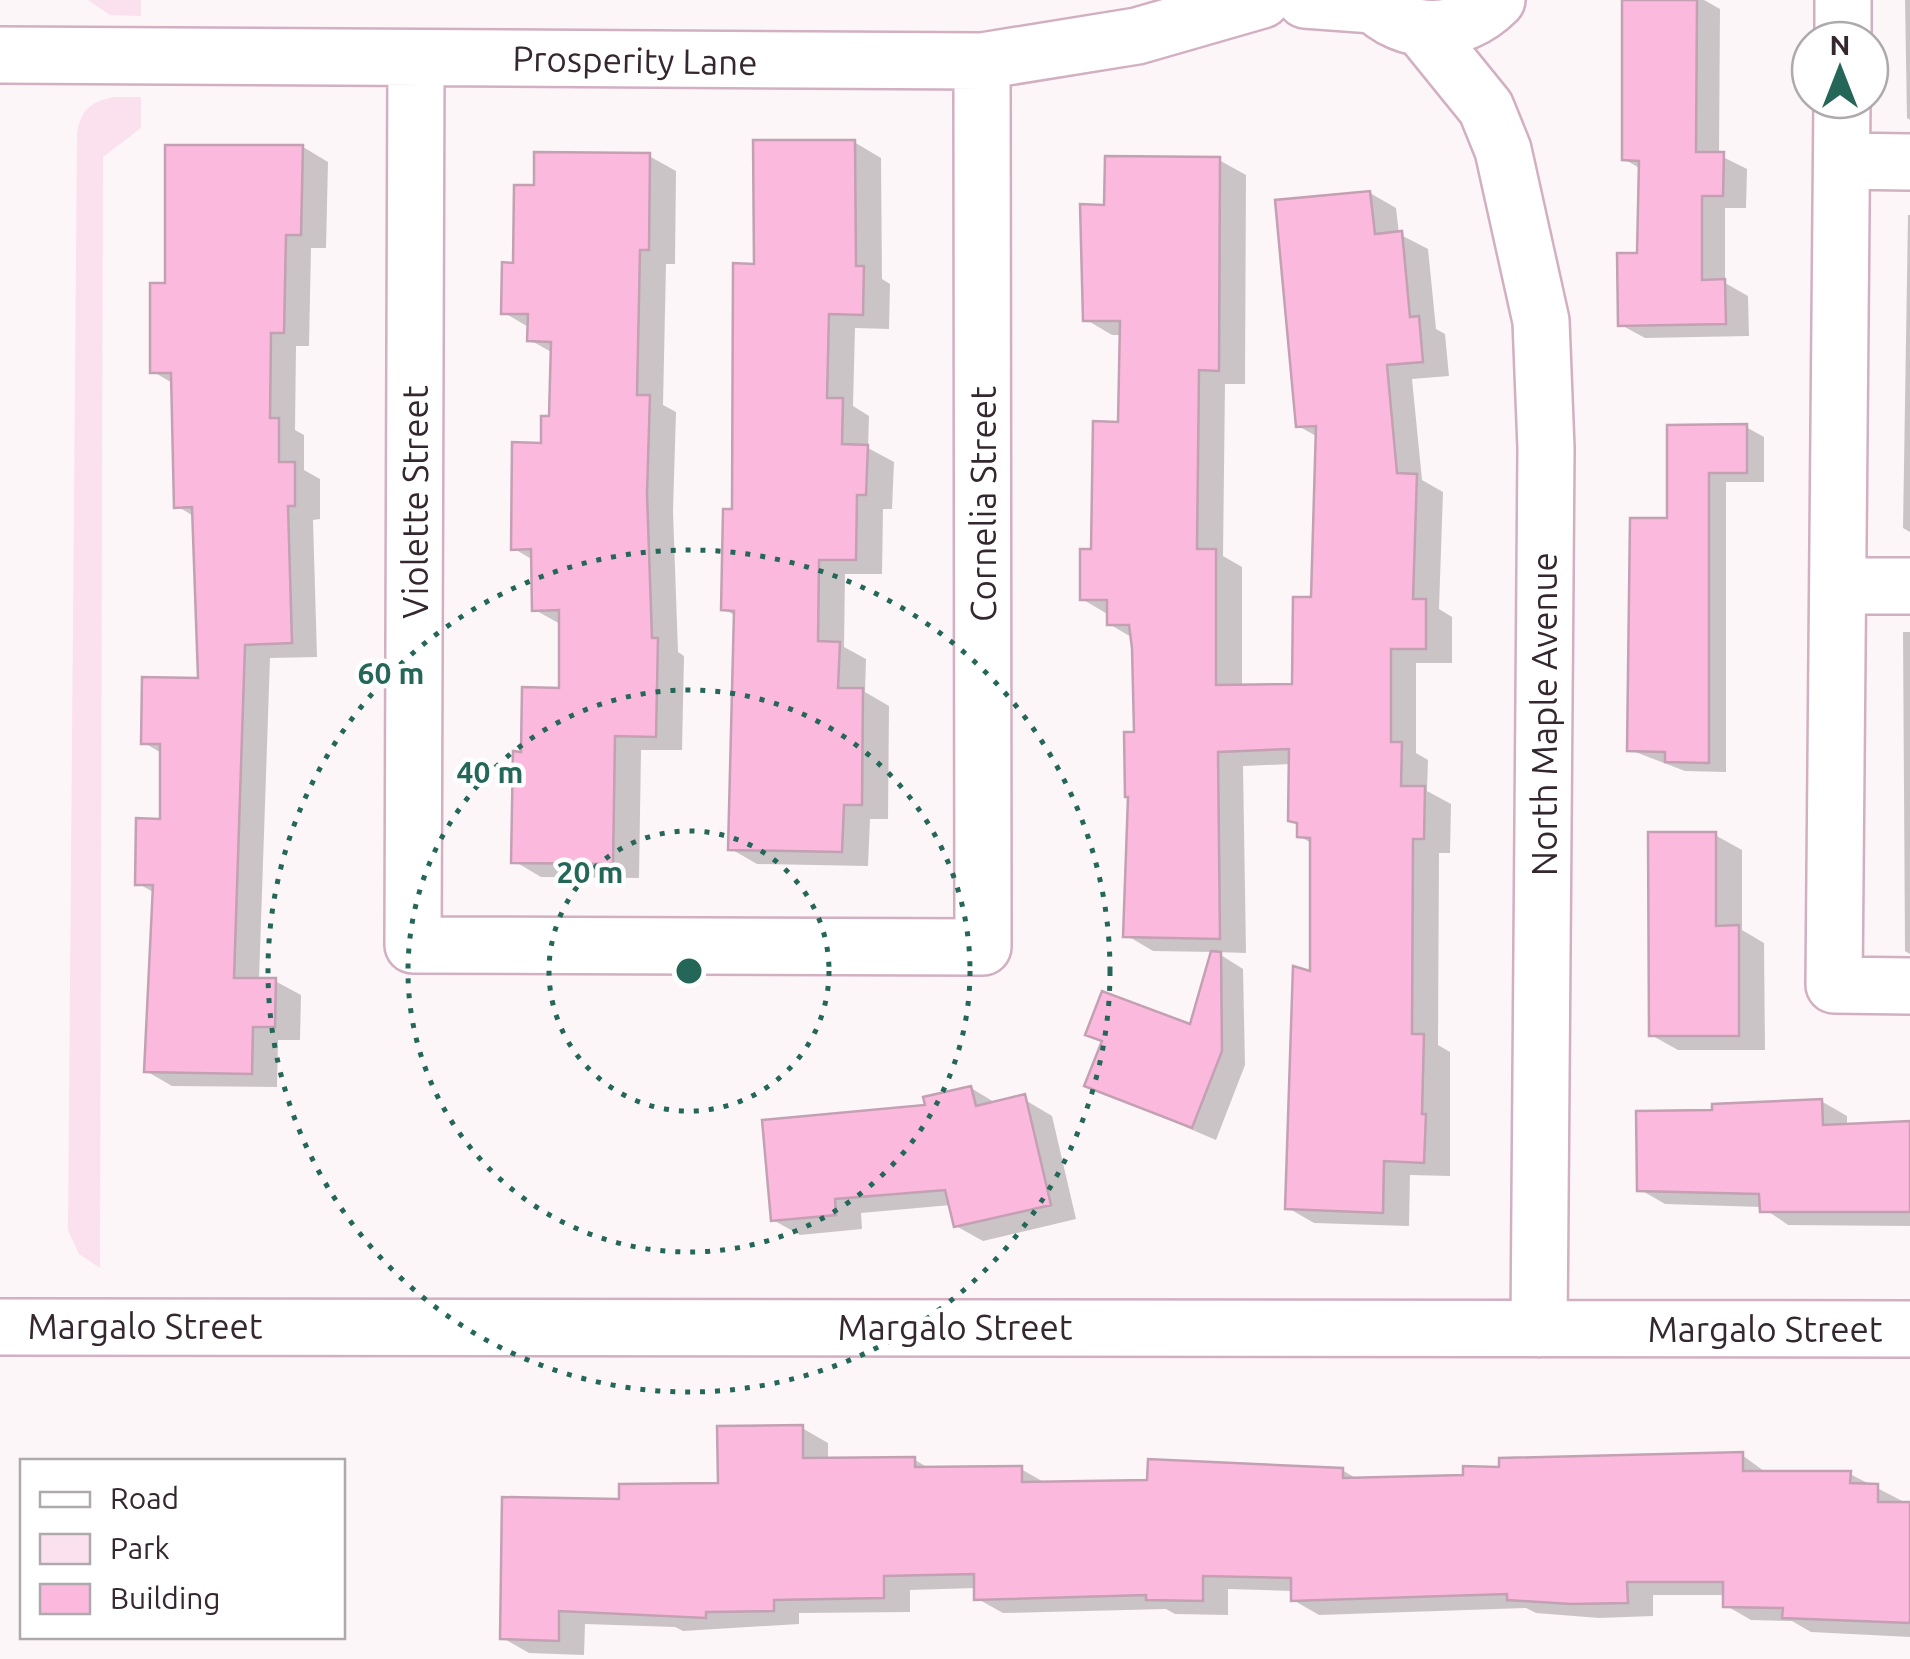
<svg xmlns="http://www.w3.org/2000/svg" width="1910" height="1659" viewBox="0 0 1910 1659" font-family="Ubuntu,sans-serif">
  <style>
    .green { fill: #fbe0ee }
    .shadow { fill: #0003 }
    .building { fill: #fbbadd; stroke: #c3a0b2; stroke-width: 2.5 }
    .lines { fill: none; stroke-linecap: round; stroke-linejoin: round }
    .minor-casing { stroke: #d2afc1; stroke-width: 60 }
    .minor { stroke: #fff; stroke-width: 55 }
    .ring { fill: none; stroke: #246758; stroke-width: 5; stroke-dasharray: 5 10 }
    .labels { text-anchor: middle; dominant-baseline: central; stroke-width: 9; stroke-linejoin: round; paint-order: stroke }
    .street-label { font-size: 35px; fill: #35272f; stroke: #fff }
    .centre { fill: #246758; stroke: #fff; stroke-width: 5 }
    .ring-label { font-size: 30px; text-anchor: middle; font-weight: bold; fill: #246758; stroke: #fff; stroke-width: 9; stroke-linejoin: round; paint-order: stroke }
  </style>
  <rect width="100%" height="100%" fill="#fdf6f9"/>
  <!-- green -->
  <path class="green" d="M 88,0 L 141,0 L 141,16 L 110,15 Z
    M 114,97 L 141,97 L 141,128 L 103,157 L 100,1268 L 79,1254 L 68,1230 L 77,133 C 81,109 91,102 114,97 Z"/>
  <!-- shadow -->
  <path class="shadow" d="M 1625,0 L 1704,0 L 1720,9 L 1719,155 L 1747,169 L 1746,208 L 1725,208 L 1725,283 L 1748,296 L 1749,336 L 1645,338 L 1621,325 L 1639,255 L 1641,169 L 1624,159 Z
    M 1905,0 L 1910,0 L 1910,120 L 1907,118 Z
    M 854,142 L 881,158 L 882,279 L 890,284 L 889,329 L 855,328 L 853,406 L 869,416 L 868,448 L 894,462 L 892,509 L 883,509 L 882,574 L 845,574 L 844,647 L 866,659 L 865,692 L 889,706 L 888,819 L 870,819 L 868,866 L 757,864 L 731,849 L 736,616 L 724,609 L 756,266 Z
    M 303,147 L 328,162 L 326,248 L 311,248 L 309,346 L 296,346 L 295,430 L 304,435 L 304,470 L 320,479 L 320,519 L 313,520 L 317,657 L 270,658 L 259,980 L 275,981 L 301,995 L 300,1040 L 278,1040 L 277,1087 L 172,1086 L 146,1071 L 155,893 L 137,883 L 163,821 L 163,754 L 143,742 L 200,681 L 195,517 L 177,506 L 174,384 L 152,371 L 168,286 Z
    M 649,156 L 676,171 L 675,264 L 666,264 L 663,405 L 676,412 L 673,511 L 678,652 L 684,656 L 682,750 L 641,750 L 639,878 L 541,877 L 514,861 L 523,754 L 561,690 L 562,625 L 535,610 L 533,560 L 513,548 L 551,418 L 553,353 L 530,340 L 530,328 L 503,312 L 536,188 Z
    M 1219,160 L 1246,175 L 1245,384 L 1225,384 L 1223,556 L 1242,567 L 1242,687 L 1295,686 L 1313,600 L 1318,437 L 1298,426 L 1370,193 L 1396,208 L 1399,234 L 1428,249 L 1436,329 L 1445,334 L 1449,376 L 1412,379 L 1422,480 L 1443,492 L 1439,609 L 1452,617 L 1452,663 L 1416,663 L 1416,753 L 1428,760 L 1427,791 L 1451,804 L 1450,853 L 1439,853 L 1438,1045 L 1450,1052 L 1450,1176 L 1410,1175 L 1409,1226 L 1314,1223 L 1288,1208 L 1313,974 L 1313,844 L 1299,836 L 1300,825 L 1290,820 L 1291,764 L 1243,766 L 1246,953 L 1216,952 L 1243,969 L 1245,1065 L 1216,1140 L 1087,1085 L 1104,1043 L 1088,1034 L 1192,1027 L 1213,952 L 1153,951 L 1126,935 L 1136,734 L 1133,638 L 1109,624 L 1109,615 L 1082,599 L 1120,424 L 1122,335 L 1112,335 L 1085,319 L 1107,207 Z
    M 1908,215 L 1910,215 L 1910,532 L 1903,528 Z
    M 1746,427 L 1764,437 L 1764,482 L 1726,482 L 1726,772 L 1685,771 L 1630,750 L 1670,520 Z
    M 1903,632 L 1910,632 L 1910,954 L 1905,951 Z
    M 1715,835 L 1742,850 L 1742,930 L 1764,943 L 1765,1050 L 1678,1050 L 1651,1035 Z
    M 971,1088 L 999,1105 L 1025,1100 L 1052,1116 L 1076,1219 L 983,1241 L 956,1226 L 951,1205 L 861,1213 L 862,1229 L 800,1235 L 773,1220 L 928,1108 Z
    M 1821,1101 L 1847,1116 L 1847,1126 L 1910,1123 L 1910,1226 L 1788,1225 L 1762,1207 L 1665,1204 L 1639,1189 L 1715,1113 Z
    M 802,1428 L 828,1443 L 828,1460 L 915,1460 L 932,1470 L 1021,1469 L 1047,1484 L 1150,1483 L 1342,1470 L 1359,1480 L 1465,1478 L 1742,1455 L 1768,1474 L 1850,1474 L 1910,1505 L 1910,1637 L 1811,1632 L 1792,1621 L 1751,1620 L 1725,1605 L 1725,1595 L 1653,1595 L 1653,1616 L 1599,1618 L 1536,1613 L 1526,1608 L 1319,1615 L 1293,1600 L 1293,1591 L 1228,1589 L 1228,1615 L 1175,1614 L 1166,1609 L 1003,1613 L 976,1598 L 976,1588 L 910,1590 L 910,1612 L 799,1613 L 799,1624 L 683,1631 L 675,1627 L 585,1624 L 584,1655 L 529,1653 L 503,1638 L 622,1501 L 720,1485 Z"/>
  <!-- building -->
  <path class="building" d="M 1622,0 L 1697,0 L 1696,152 L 1724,152 L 1723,196 L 1702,196 L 1702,280 L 1725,279 L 1726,324 L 1618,326 L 1617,253 L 1637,253 L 1639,161 L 1622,160 Z
    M 753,140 L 855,140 L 856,266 L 864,266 L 863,315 L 829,314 L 827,398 L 843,398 L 842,444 L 868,445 L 866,495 L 857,495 L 856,560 L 819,560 L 818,641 L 840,642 L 838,688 L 863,688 L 862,805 L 844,805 L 842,852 L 728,850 L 734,611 L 721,610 L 723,509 L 732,509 L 733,263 L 754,264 Z
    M 165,145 L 303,145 L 301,235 L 286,235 L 284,333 L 271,333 L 270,418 L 279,418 L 279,462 L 295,462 L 295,506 L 288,506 L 292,643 L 245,645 L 234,978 L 276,978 L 275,1027 L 253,1027 L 252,1074 L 144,1072 L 153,885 L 135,885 L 136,818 L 160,819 L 160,744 L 141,744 L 142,677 L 198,678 L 192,507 L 174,508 L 171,373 L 150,373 L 150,283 L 165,283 Z
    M 534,152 L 650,153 L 649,250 L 640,250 L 637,395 L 650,395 L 647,494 L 652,638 L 658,638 L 656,737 L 615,736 L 613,864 L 511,863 L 513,751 L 521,752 L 522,687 L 559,688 L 559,610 L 532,611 L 531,549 L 511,550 L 512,442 L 541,443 L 541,416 L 549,416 L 551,342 L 527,341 L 528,314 L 501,314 L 502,262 L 513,263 L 514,185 L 534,185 Z
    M 1105,156 L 1220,157 L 1219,371 L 1199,370 L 1197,549 L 1216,549 L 1216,685 L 1292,684 L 1293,597 L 1311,597 L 1316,426 L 1296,427 L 1275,200 L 1370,191 L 1375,234 L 1402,231 L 1410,317 L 1419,316 L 1423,362 L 1387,365 L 1397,473 L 1417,474 L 1413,599 L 1426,599 L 1426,649 L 1391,649 L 1391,742 L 1402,742 L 1401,786 L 1425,786 L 1424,839 L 1413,839 L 1412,1034 L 1424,1034 L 1422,1114 L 1426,1114 L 1424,1163 L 1384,1161 L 1383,1213 L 1285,1209 L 1293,966 L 1310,971 L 1310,838 L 1297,837 L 1297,823 L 1288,821 L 1289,749 L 1218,752 L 1220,939 L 1123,937 L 1128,797 L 1125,797 L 1124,732 L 1134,732 L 1132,648 L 1129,625 L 1107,625 L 1107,600 L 1080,600 L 1080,549 L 1091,549 L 1093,421 L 1118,422 L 1120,321 L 1083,321 L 1080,204 L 1104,205 Z
    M 1747,424 L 1747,473 L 1709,473 L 1709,763 L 1665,762 L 1665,752 L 1627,751 L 1630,518 L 1667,518 L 1667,425 Z
    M 1648,832 L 1716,832 L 1716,926 L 1739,925 L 1739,1036 L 1649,1036 Z
    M 1211,951 L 1221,952 L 1222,1051 L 1192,1128 L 1084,1086 L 1102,1041 L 1085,1035 L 1102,991 L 1190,1024 Z
    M 971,1086 L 976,1106 L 1025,1094 L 1051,1205 L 954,1227 L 945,1190 L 835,1199 L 836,1215 L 771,1221 L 762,1120 L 925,1105 L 923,1097 Z
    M 1822,1099 L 1823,1125 L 1910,1121 L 1910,1212 L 1760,1212 L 1759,1194 L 1637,1191 L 1636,1111 L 1712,1110 L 1712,1104 Z
    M 803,1425 L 803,1458 L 915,1457 L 915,1467 L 1022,1466 L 1022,1482 L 1147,1480 L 1148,1459 L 1343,1468 L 1343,1478 L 1463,1475 L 1463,1466 L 1499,1467 L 1499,1458 L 1743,1452 L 1743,1471 L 1851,1471 L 1850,1483 L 1878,1484 L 1878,1502 L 1910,1502 L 1910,1623 L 1782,1618 L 1783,1608 L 1723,1607 L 1723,1582 L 1627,1582 L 1628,1603 L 1571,1604 L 1507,1600 L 1507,1594 L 1291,1601 L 1291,1578 L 1203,1576 L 1203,1601 L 1146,1600 L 1146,1595 L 974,1600 L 974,1574 L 884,1576 L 884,1598 L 774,1600 L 774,1611 L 706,1612 L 706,1618 L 559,1611 L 559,1641 L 500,1639 L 502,1497 L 619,1499 L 619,1484 L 718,1483 L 717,1426 Z"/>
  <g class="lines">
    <!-- minor casing -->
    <g class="minor-casing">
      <path id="minor" d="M 1305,0 L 1373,5
        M 1369,0 C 1406,39 1460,37 1497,0
        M 1422,29 L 1486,108 L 1503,150 L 1541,321 L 1546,448 L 1539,1329
        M 1843,40 L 1843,0
        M 0,55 L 982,61 L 1137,36 L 1262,0
        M 416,58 L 413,945 L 983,947 L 982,61
        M 1842,100 L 1834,985 L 1910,986
        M 1842,161 L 1910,162
        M 1838,586 L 1910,586
        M 0,1327 L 1910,1329"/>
    </g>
    <!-- minor -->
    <use href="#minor" class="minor"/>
  </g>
  <!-- distance rings -->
  <g class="ring">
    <circle cx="689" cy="971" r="140"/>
    <circle cx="689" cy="971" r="281"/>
    <circle cx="689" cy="971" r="421"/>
  </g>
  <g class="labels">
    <!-- street labels -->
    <g class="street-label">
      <text transform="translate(635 60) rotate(1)">Prosperity Lane</text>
      <text transform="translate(415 502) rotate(-90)">Violette Street</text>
      <text transform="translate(983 504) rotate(-90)">Cornelia Street</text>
      <text transform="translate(1544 714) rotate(-90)">North Maple Avenue</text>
      <text x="145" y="1326">Margalo Street</text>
      <text x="955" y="1327">Margalo Street</text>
      <text x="1765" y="1329">Margalo Street</text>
    </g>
  </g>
  <circle cx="689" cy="971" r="15" class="centre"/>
  <g class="ring-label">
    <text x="391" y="684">60 m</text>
    <text x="490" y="783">40 m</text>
    <text x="590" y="883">20 m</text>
  </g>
  <!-- legend -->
  <rect x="20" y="1459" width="325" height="180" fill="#ffffff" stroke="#aea9ac" stroke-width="2.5"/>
  <rect x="40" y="1492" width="50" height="15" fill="#ffffff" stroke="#aea9ac" stroke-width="2.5"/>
  <text x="110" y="1509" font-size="30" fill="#35272f">Road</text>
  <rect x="40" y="1534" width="50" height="30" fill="#fbe0ee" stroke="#aea9ac" stroke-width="2.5"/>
  <text x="110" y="1559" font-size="30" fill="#35272f">Park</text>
  <rect x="40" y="1584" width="50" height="30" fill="#fbbadd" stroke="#aea9ac" stroke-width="2.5"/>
  <text x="110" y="1609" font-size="30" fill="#35272f">Building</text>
  <!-- north arrow -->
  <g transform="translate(1840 70)"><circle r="48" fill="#ffffff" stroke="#aea9ac" stroke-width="2.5"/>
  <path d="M0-8L18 38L0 25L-18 38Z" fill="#246758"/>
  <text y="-15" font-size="28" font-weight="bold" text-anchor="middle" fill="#35272f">N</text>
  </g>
</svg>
